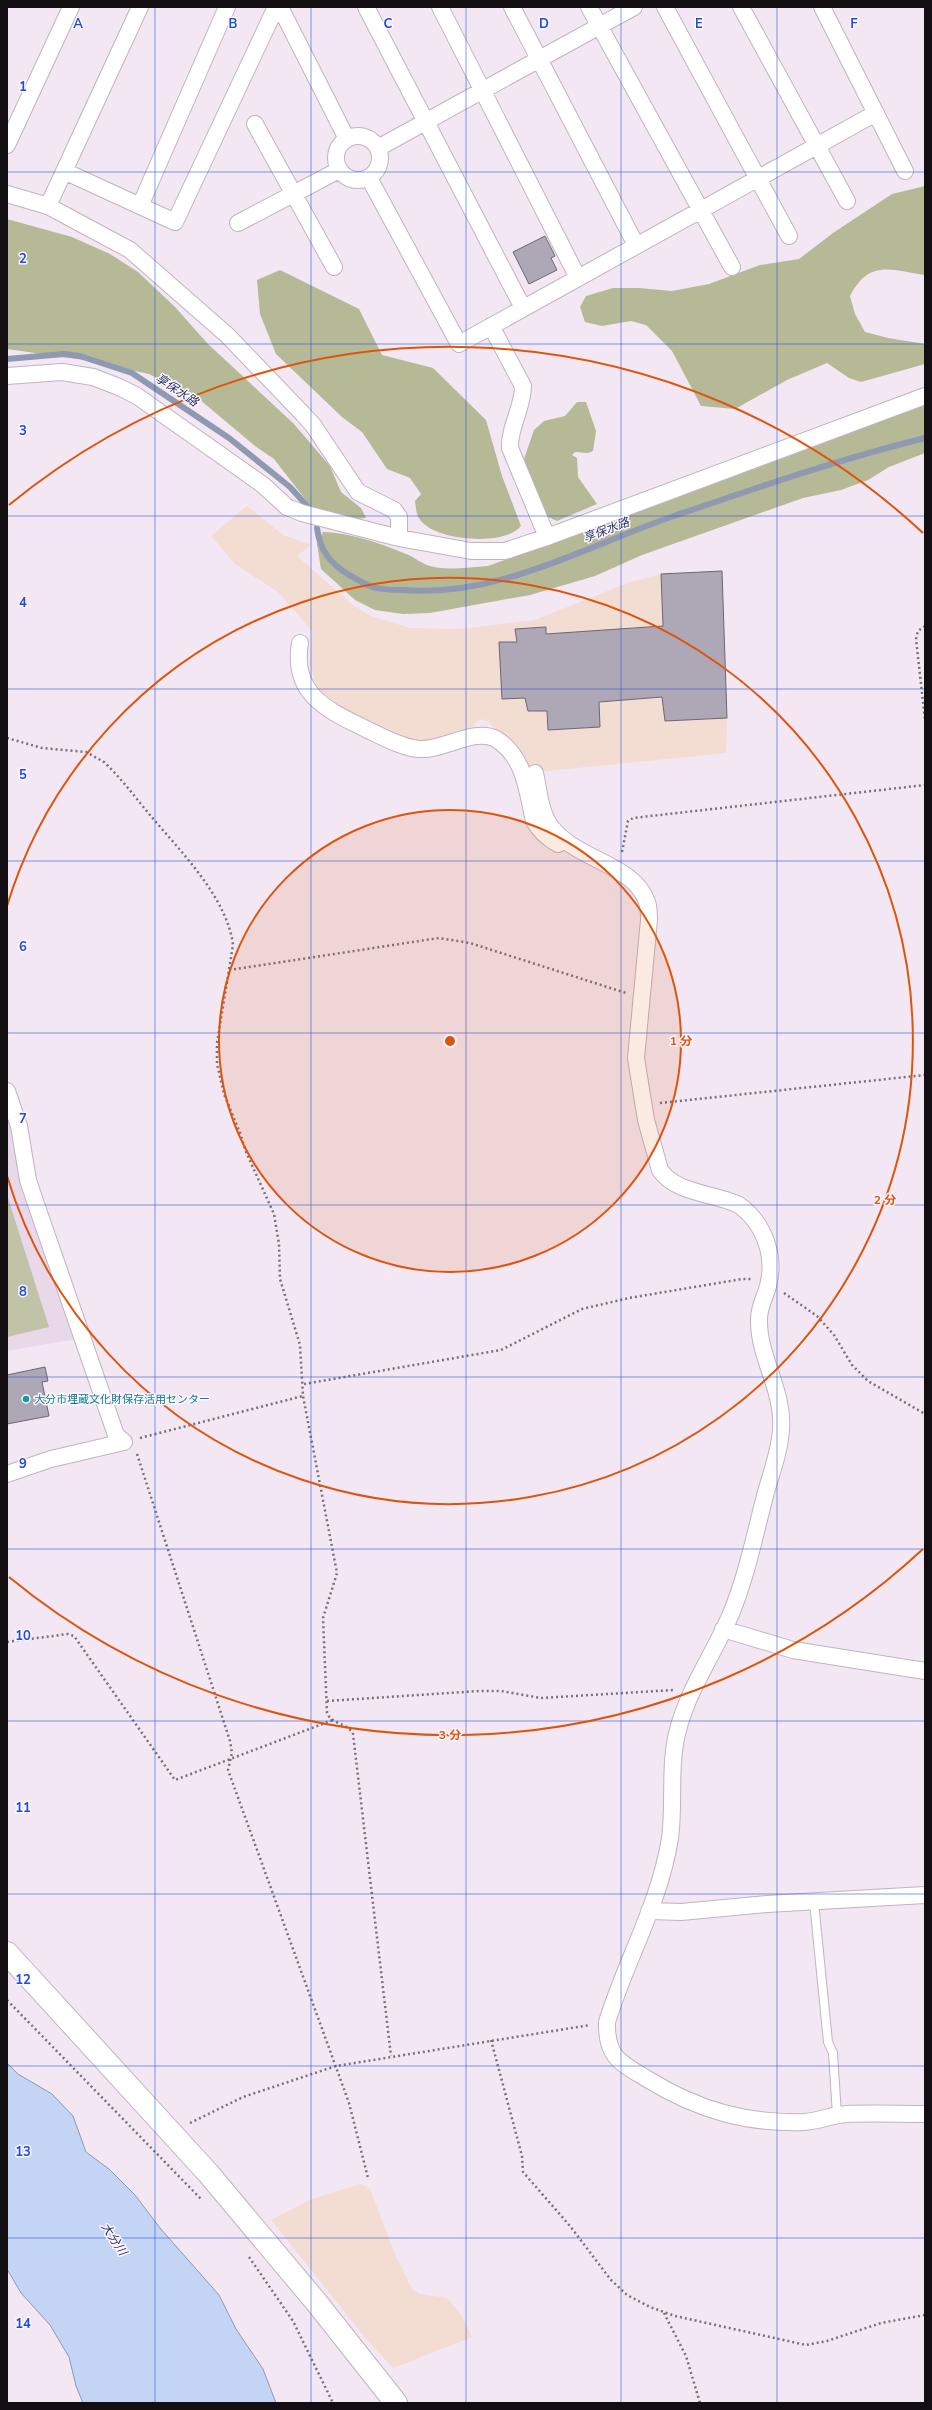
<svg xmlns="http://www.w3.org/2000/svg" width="932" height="2410" viewBox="0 0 932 2410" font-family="'Nunito Sans','Noto Sans JP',sans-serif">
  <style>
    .built { fill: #e9d8ea }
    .industrial { fill: #f3dcd1 }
    .green { fill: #c0c3a6 }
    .forest { fill: #b6b996 }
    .water { fill: #c4d4f5; stroke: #8f99b1 }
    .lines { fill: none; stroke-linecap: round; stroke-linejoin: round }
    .stream { stroke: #8f99b1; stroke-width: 6 }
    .building { fill: #aea8b6; stroke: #6c6773 }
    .lane-casing { stroke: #bfb4c0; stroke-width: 10 }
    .street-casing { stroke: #bfb4c0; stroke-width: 18 }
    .secondary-casing { stroke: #bfb4c0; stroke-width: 24 }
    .path { stroke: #787179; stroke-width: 2.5; stroke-dasharray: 2 3; stroke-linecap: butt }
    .lane { stroke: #fff; stroke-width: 8 }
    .street { stroke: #fff; stroke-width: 16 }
    .secondary { stroke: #fff; stroke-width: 22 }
    .grid { fill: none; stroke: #1d4ed8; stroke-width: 1; stroke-opacity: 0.55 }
    .ring { fill: none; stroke: #dd550c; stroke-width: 2 }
    .culture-dot { fill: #0f9aa8; stroke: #fef5ff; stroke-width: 1.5 }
    .labels { text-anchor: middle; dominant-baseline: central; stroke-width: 3; stroke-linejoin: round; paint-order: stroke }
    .culture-label { font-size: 11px; fill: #0d838f; stroke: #fef5ff; text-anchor: start }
    .water-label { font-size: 12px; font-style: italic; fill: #223560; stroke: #fef5ff }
    .grid-label { font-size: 13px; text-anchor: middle; font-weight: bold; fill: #1d4ed8; stroke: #fef5ff; stroke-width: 3; stroke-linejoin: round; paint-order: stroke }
    .centre { fill: #dd550c; stroke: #fef5ff; stroke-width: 2 }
    .ring-label { font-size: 12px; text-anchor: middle; font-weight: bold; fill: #dd550c; stroke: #fef5ff; stroke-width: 3; stroke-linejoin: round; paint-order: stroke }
  </style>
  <rect width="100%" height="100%" fill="#f2e7f3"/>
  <!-- built -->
  <path class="built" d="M 7,1109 L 76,1339 L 7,1351 Z"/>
  <!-- industrial -->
  <path class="industrial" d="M 247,506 L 283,535 L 311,545 L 297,556 L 354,606 L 373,617 L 410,628 L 462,629 L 535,620 L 630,582 L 661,574 L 722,571 L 727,718 L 726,753 L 527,773 L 489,722 L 482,719 L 476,722 L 468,731 L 435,741 L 415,741 L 344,709 L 319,690 L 315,682 L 310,662 L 312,631 L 278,592 L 235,564 L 211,536 Z
    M 360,2184 L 369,2188 L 371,2192 L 395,2254 L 412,2289 L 420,2294 L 447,2298 L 462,2316 L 472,2337 L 393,2368 L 367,2340 L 271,2220 L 312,2199 Z"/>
  <!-- green -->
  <path class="green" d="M 7,1195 L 49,1327 L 7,1337 Z"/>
  <!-- forest -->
  <path class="forest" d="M 925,186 L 925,275 C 892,271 870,258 850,296 L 855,314 L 865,332 L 888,338 L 925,344 L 925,364 L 861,382 L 849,378 L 827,363 L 787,380 L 735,409 L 701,406 L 672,351 L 646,325 L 631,321 L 602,326 L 585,322 L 580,307 L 586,296 L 613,288 L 639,288 L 672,291 L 709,284 L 760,265 L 799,259 L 833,233 L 892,194 Z
    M 7,219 L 72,237 L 110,254 L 138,272 L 175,307 L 208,344 L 293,423 L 330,466 L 341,492 L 361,508 L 366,518 L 345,520 L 316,513 L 274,459 L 255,446 L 199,399 L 149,374 L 84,360 L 7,349 Z
    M 280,270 L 359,309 L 382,355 L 433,368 L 486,420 L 502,476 L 521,526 C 505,546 441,541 423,523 C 416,517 416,509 415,501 L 421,494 L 410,478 L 387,469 L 362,432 L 342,417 L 276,354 L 260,314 L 257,280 Z
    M 925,401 L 925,453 L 889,467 L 868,480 L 841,490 L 803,498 L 642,555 L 595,576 L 530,595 L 430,613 L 403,614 L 375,610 L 355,600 L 321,569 L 317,544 L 323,532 C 351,533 380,543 406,554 C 414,557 422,564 430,566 C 448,571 470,567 488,566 L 787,457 Z
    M 577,402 L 586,402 L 596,431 L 593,451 L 588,453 L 575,452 L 572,455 L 577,458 L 578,477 L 597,504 L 557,521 L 546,516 L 524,459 L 534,430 L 544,421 L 565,416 Z"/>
  <!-- water -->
  <path class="water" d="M 7,2063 L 18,2074 L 52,2094 L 73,2116 L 86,2152 L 109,2169 L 135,2195 L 160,2228 L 219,2295 L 236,2329 L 263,2369 L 276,2403 L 83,2403 L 76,2386 L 69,2357 L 50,2325 L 21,2293 L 7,2269 Z"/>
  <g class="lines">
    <!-- stream -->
    <path class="stream" d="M 7,359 L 64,354 L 80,356 L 132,373 L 229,438 L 290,487 L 309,508
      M 317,528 C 320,551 330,563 349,575 C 357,579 365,585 373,587 C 382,590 393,590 403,590 C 498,598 586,546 674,516 C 756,488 840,459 925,438"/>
  </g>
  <!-- building -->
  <path class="building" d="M 545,236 L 555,256 L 551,258 L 557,270 L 529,284 L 513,252 Z
    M 722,571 L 727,718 L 665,721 L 662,697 L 599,702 L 600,727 L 548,730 L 547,711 L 528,711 L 525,698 L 502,699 L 499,642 L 517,642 L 515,629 L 546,627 L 546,634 L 663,626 L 661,574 Z
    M 45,1367 L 48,1381 L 42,1382 L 49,1416 L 7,1424 L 7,1375 Z"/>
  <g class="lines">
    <!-- lane casing -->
    <g class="lane-casing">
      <path id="lane" d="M 814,1902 L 828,2042 L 833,2053 L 837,2115"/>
    </g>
    <!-- street casing -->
    <g class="street-casing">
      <path id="street" d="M 280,7 L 347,139
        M 366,7 L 523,308
        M 440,7 L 578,278
        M 512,7 L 636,245
        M 589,7 L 732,267
        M 665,7 L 789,236
        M 741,7 L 847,201
        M 822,7 L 905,171
        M 255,124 L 334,267
        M336 158a22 22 0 1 1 44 0a22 22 0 1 1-44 0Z
        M 7,145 L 71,7
        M 378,148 L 634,7
        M 64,171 L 175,222 L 276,7
        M 369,178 L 459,344 L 876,113
        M 7,194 L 48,206 L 130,250 L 227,335 L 302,413 L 313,425 L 358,492 L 394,510 L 399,517 L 399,538
        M 48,206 L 140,7
        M 140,206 L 227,7
        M 238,223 L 339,170
        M 491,326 L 523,386 C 523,408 509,427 510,448 L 547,537
        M 7,376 L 62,372 L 93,377 L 119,387 L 137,396 L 263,485 L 287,507 L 302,513 L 399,538 L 471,551 L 505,551 L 547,537 L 925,396
        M 300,643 C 291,696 330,711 368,730 C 383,737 403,748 419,749 C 443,751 475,727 496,739 C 525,757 527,791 534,821 C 540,832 547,838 558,844
        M 535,773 C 539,790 540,814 552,828 C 577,860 634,864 647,902 C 649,907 649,915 649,920 L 636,1058 L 646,1120 L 660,1170 C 676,1194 715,1193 739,1205 C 764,1223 776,1256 768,1286 C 765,1297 759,1307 759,1319 C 758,1357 784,1390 781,1429 C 780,1450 772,1471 766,1492 C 755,1533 747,1576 730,1616 C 714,1653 690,1687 679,1726 C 668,1763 675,1801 670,1838 C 660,1903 626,1960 607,2022 C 606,2058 621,2063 649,2080 C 698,2110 747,2124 804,2122 C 819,2121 832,2115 846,2114 C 872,2113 899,2114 925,2114
        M 7,1091 L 19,1126 L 28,1180 L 36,1204 L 116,1435 L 124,1442
        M 7,1474 L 51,1459 L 124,1442
        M 723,1629 L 793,1650 L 925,1671
        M 649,1911 L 681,1912 L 767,1904 L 925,1895"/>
    </g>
    <!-- secondary casing -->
    <g class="secondary-casing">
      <path id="secondary" d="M 7,1953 L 208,2173 L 317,2303 L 396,2403"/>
    </g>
    <!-- path -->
    <path class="path" d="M 925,626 L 918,631 L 916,639 L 925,720
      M 7,738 L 42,748 L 86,752 L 104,762 C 121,778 135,797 150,815 C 180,851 227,897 233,945 L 217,1043 L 217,1064 L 224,1094 L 240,1133 L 246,1152 L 274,1214 L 279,1244 L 280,1279 L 300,1345 L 303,1396 L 337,1573 L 323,1618 L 327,1713 C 331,1724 348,1723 353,1734 L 391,2056
      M 622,852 L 628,821 L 633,818 L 925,785
      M 229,970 L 439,938 L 470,943 L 626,993
      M 660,1103 L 925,1075
      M 784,1293 L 817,1316 L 834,1335 L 852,1365 L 868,1381 L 925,1414
      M 304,1384 L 501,1350 L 582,1309 L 629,1298 L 742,1279 L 752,1279
      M 140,1438 L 303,1396
      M 137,1454 L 230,1741 L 232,1753 L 228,1770 L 349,2103 L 368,2178
      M 7,1642 L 68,1634 L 74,1636 L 175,1780 L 333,1720
      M 327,1701 L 479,1691 L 501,1691 L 541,1698 L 674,1690
      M 7,2000 L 201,2199
      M 491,2040 L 522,2156 L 523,2172 L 570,2226 L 611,2280 L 627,2295 L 650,2307 L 675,2316 L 806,2345 L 827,2341 L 881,2323 L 925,2315
      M 190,2123 L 243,2097 L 336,2066 L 590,2025
      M 249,2257 L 293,2321 L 333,2403
      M 664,2313 L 686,2356 L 700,2403"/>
    <!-- lane -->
    <use href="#lane" class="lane"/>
    <!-- street -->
    <use href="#street" class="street"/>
    <!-- secondary -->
    <use href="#secondary" class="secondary"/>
  </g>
  <!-- grid -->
  <path class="grid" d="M 155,7 L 155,2403M 311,7 L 311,2403M 466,7 L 466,2403M 621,7 L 621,2403M 777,7 L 777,2403M 7,172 L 925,172M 7,344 L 925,344M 7,516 L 925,516M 7,689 L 925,689M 7,861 L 925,861M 7,1033 L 925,1033M 7,1205 L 925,1205M 7,1377 L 925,1377M 7,1549 L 925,1549M 7,1721 L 925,1721M 7,1894 L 925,1894M 7,2066 L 925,2066M 7,2238 L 925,2238"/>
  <!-- distance rings -->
  <circle cx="450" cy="1041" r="231" fill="#dd550c" fill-opacity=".12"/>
  <g class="ring">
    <circle cx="450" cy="1041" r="231"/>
    <path d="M7 906A463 463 0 1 1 7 1176"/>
    <path d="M923 1549A694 694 0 0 1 9 1577M9 505A694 694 0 0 1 923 533"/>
  </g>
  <!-- markers -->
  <circle class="culture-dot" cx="26" cy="1399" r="4"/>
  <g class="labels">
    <!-- culture labels -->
    <g class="culture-label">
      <text x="34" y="1399">大分市埋蔵文化財保存活用センター</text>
    </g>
    <!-- water labels -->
    <g class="water-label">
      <text transform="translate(177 390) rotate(34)">享保水路</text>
      <text transform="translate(606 530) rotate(-21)">享保水路</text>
      <text transform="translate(114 2239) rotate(57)">大分川</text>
    </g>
  </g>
  <g class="grid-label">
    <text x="78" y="28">A</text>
    <text x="233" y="28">B</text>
    <text x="388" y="28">C</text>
    <text x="544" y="28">D</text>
    <text x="699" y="28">E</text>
    <text x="854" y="28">F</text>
    <text x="23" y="91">1</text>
    <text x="23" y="263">2</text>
    <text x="23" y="435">3</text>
    <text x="23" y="607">4</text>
    <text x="23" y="779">5</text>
    <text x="23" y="951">6</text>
    <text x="23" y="1123">7</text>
    <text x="23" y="1296">8</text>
    <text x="23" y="1468">9</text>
    <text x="23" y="1640">10</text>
    <text x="23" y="1812">11</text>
    <text x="23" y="1984">12</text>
    <text x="23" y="2156">13</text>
    <text x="23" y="2328">14</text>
  </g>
  <circle cx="450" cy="1041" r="6" class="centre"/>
  <g class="ring-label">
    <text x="681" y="1045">1 分</text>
    <text x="885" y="1204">2 分</text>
    <text x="450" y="1739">3 分</text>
  </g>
  <!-- border -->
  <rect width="932" height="2410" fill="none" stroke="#120e12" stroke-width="16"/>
</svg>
